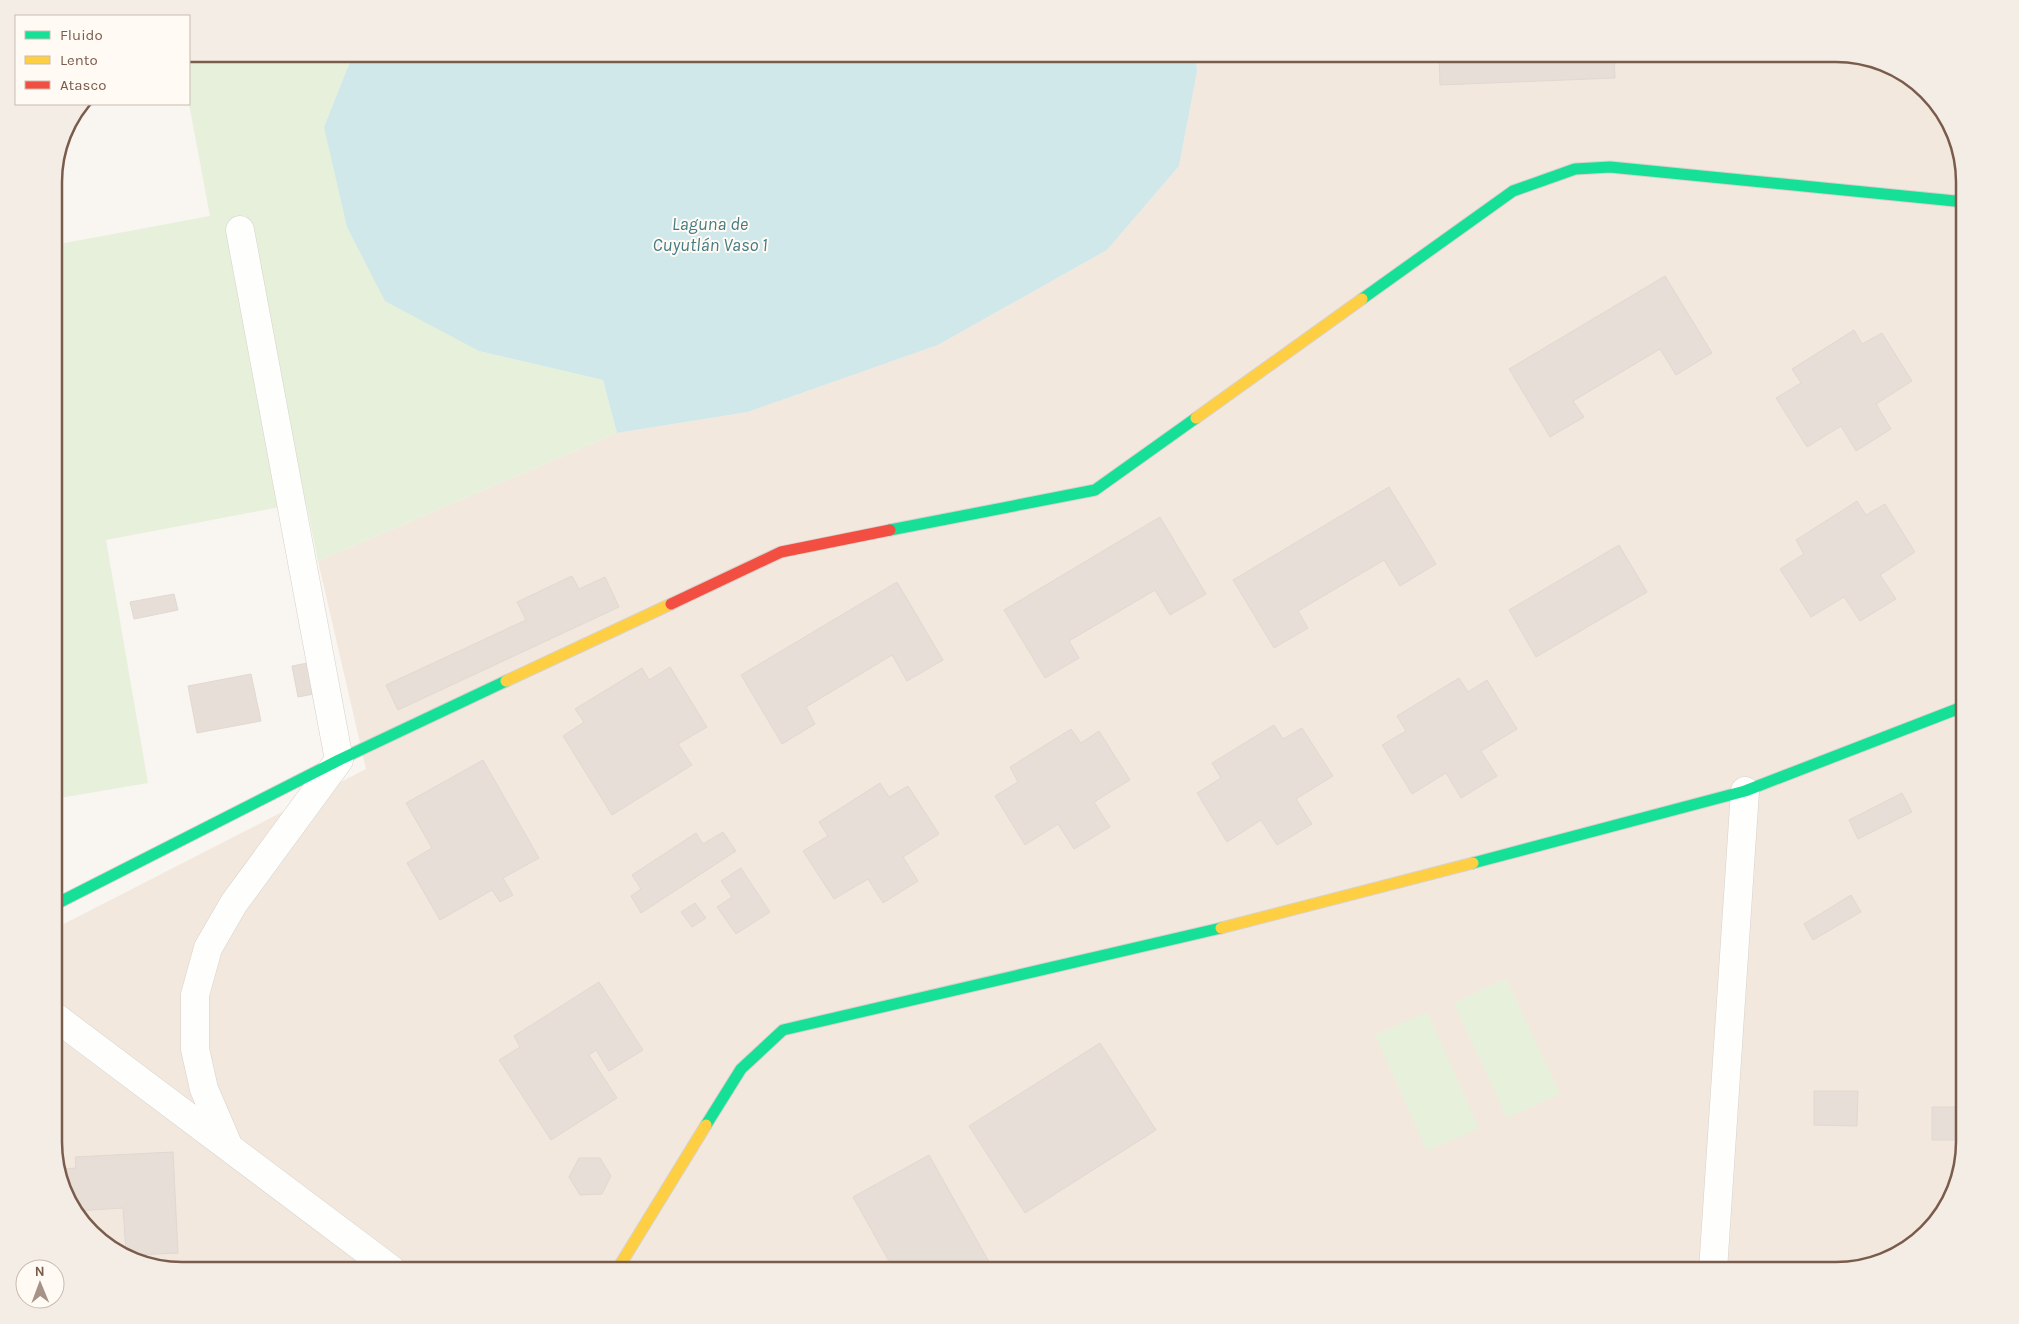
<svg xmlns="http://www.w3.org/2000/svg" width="2019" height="1324" viewBox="0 0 2019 1324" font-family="Karla,sans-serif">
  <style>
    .residential { fill: #f2e8de }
    .green { fill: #e7f0db }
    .water { fill: #d0e8ea }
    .building { fill: #e6ded7; stroke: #e2d8d2 }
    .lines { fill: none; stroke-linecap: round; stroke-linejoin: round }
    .street-casing { stroke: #d7d1cb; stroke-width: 29 }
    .fast-casing { stroke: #d9d2cb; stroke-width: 13 }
    .slow-casing { stroke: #d9d2cb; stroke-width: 13 }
    .jam-casing { stroke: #d9d2cb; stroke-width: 13 }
    .street { stroke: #fefefd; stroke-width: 28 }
    .fast { stroke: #16e098; stroke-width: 11 }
    .slow { stroke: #ffcf43; stroke-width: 11 }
    .jam { stroke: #f24e42; stroke-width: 11 }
    .labels { text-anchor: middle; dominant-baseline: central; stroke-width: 4; stroke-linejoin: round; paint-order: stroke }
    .water-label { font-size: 18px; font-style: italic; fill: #437c86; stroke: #fffaf3 }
    .rim { fill: none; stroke: #7a5c4d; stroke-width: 2.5 }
  </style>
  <rect width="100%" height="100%" fill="#f9f5f0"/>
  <!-- residential -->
  <path class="residential" d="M 1196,54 L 1837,54 L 1908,75 L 1948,118 L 1965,182 L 1965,1142 L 1944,1213 L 1901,1253 L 1837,1270 L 182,1270 L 111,1249 L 71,1206 L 54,1150 L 54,929 L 366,769 L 318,561 L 617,433 L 748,412 L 938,345 L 1107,250 L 1179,166 L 1197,72 Z"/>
  <!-- green -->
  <path class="green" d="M 189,54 L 353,54 L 324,127 L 479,351 L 603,380 L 617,433 L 318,561 L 306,502 L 106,540 L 148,783 L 54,799 L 54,245 L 210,216 L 189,104 Z
    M 1506,978 L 1560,1094 L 1507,1118 L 1454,1003 Z
    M 1427,1012 L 1479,1128 L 1427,1151 L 1375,1035 Z"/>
  <!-- water -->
  <path class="water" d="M 353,54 L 1196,54 L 1197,72 L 1179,166 L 1107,250 L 938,345 L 748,412 L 617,433 L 603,380 L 479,351 L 385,301 L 347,227 L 324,127 Z"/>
  <!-- building -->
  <path class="building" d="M 1439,54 L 1614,54 L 1615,78 L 1440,85 Z
    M 1665,276 L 1712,353 L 1676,375 L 1660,349 L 1573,401 L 1584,417 L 1550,437 L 1509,369 Z
    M 1854,330 L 1862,344 L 1882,333 L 1912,381 L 1876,404 L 1891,429 L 1856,451 L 1841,426 L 1807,447 L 1776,398 L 1801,383 L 1792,369 Z
    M 1389,487 L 1436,564 L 1400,586 L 1384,560 L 1298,611 L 1308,628 L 1274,648 L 1233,580 Z
    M 1857,501 L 1866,515 L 1885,504 L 1915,552 L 1880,575 L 1896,599 L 1860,621 L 1844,597 L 1811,617 L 1780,569 L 1804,554 L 1796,540 Z
    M 1160,517 L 1206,594 L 1170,615 L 1155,590 L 1069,641 L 1079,658 L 1045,678 L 1004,610 Z
    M 1619,545 L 1647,592 L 1536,657 L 1509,610 Z
    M 572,576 L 579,589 L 605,577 L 619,607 L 398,710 L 386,685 L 526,620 L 517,602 Z
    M 897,582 L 943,660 L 907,681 L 892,655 L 806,707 L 815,724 L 782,744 L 741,675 Z
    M 174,594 L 178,610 L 134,619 L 130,602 Z
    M 318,661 L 324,692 L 298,697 L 292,666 Z
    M 670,667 L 707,727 L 678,744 L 692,765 L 612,815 L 563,736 L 584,722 L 575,709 L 642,668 L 649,680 Z
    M 251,674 L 261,721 L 197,733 L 188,686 Z
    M 1459,678 L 1468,692 L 1487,680 L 1517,729 L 1481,751 L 1497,776 L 1461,798 L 1446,773 L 1412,794 L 1382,745 L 1406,731 L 1397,716 Z
    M 1274,725 L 1283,739 L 1302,728 L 1333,776 L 1296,799 L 1312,824 L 1277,845 L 1261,820 L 1227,842 L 1197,793 L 1221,778 L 1212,763 Z
    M 1071,729 L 1081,743 L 1099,731 L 1130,780 L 1094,802 L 1110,827 L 1074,849 L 1058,824 L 1025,845 L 995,796 L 1018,782 L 1010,767 Z
    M 483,760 L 539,858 L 503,878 L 513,895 L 500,902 L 492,890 L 440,920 L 407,863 L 432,848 L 406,803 Z
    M 880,783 L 889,797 L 908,786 L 939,834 L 903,857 L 918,881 L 883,903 L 868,879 L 834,899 L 803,851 L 828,836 L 819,822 Z
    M 1902,793 L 1912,812 L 1858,839 L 1849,820 Z
    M 723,832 L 736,851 L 641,913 L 631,896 L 641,889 L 632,875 L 696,833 L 703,844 Z
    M 741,868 L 770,912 L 736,934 L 717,907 L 732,897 L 721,881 Z
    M 1851,895 L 1861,912 L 1813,940 L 1804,924 Z
    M 695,903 L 706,918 L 692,927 L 681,912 Z
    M 599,982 L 643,1050 L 609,1071 L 596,1050 L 589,1055 L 617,1098 L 551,1140 L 499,1060 L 520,1047 L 514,1036 Z
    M 1100,1043 L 1156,1130 L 1025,1213 L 969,1126 Z
    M 1814,1091 L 1858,1091 L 1857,1126 L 1814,1125 Z
    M 1932,1107 L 1965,1107 L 1965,1140 L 1932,1140 Z
    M 173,1152 L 178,1253 L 132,1255 L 126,1253 L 123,1208 L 76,1211 L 71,1206 L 57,1160 L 63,1159 L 64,1169 L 76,1168 L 75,1157 Z
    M 929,1155 L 993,1269 L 990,1270 L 894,1270 L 853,1197 Z
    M 579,1158 L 600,1158 L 611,1176 L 602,1194 L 580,1195 L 569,1177 Z"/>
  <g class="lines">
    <!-- street casing -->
    <g class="street-casing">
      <path id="street" d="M 54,1016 L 392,1270
        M 228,1145 L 204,1089 L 195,1049 L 195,995 L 208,948 L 234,903 L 339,760 L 240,230
        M 1713,1270 L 1745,791"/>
    </g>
    <!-- fast casing -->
    <g class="fast-casing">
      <path id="fast" d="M 1362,299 L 1513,191 L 1575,169 L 1610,167 L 1965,202
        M 890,530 L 1095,490 L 1196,418
        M 1473,863 L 1745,791 L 1965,706
        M 54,905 L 339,760 L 506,681
        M 706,1125 L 741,1069 L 783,1030 L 1221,928"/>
    </g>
    <!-- slow casing -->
    <g class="slow-casing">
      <path id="slow" d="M 1196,418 L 1362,299
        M 506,681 L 671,604
        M 1221,928 L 1473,863
        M 617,1270 L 706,1125"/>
    </g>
    <!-- jam casing -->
    <g class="jam-casing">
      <path id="jam" d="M 671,604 L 781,552 L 890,530"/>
    </g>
    <!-- street -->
    <use href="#street" class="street"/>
    <!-- fast -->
    <use href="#fast" class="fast"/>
    <!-- slow -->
    <use href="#slow" class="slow"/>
    <!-- jam -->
    <use href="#jam" class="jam"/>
  </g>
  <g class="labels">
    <!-- water labels -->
    <g class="water-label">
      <text x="710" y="224">Laguna de<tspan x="710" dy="21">Cuyutlán Vaso 1</tspan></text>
    </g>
  </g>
  <!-- crop -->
  <path d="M0 0H2019V1324H0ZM182 62H1836A120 120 0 0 1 1956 182V1142A120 120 0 0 1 1836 1262H182A120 120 0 0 1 62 1142V182A120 120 0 0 1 182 62Z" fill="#f4ede6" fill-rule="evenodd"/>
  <path class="rim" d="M182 62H1836A120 120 0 0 1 1956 182V1142A120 120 0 0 1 1836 1262H182A120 120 0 0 1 62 1142V182A120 120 0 0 1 182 62Z"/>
  <!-- legend -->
  <rect x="15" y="15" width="175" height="90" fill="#fffaf3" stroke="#cabbb1"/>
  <rect x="25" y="31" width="25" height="8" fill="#16e098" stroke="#cabbb1"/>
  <text x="60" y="40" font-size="15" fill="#7a5c4d">Fluido</text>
  <rect x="25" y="56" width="25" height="8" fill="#ffcf43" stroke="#cabbb1"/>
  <text x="60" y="65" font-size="15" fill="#7a5c4d">Lento</text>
  <rect x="25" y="81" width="25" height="8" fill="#f24e42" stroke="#cabbb1"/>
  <text x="60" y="90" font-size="15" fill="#7a5c4d">Atasco</text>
  <!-- north arrow -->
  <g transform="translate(40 1284) rotate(359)"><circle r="24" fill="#fffaf3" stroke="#cabbb1"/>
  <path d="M0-4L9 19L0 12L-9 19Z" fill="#a69286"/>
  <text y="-8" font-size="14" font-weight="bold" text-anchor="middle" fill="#7a5c4d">N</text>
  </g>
</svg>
